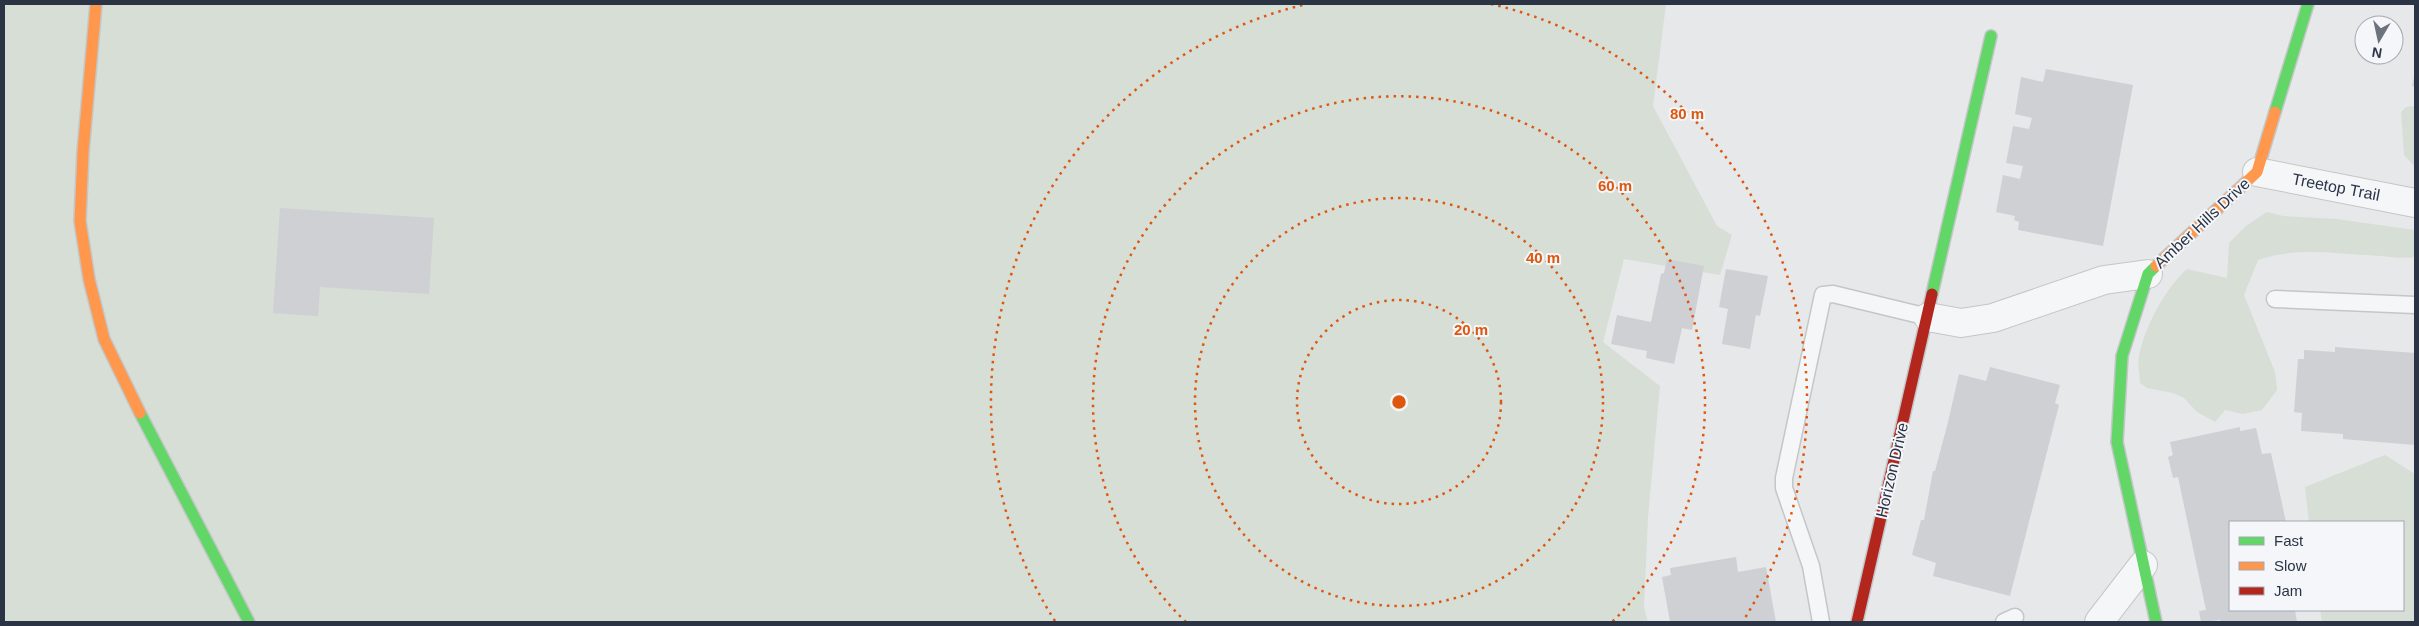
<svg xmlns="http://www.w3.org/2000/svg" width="2419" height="626" viewBox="0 0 2419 626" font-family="Arial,sans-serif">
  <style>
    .green { fill: #d6ded6 }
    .building { fill: #ced0d3 }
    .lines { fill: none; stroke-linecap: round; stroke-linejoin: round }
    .lane-casing { stroke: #c4c6c8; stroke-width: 19 }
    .street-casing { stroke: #c4c6c8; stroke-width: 30 }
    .fast-casing { stroke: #c4c6c8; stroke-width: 14 }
    .slow-casing { stroke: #c4c6c8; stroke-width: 14 }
    .jam-casing { stroke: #c4c6c8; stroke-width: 14 }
    .lane { stroke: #f5f6f7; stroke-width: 16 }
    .street { stroke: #f5f6f7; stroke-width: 28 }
    .fast { stroke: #63d668; stroke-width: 11 }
    .slow { stroke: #ff974d; stroke-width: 11 }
    .jam { stroke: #b3261e; stroke-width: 11 }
    .ring { fill: none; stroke: #df570f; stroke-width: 2.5; stroke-dasharray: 2.5 5 }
    .labels { text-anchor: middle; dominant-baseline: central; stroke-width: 4; stroke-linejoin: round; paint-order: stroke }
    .street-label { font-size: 16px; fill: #2b3445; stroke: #f4f6f9 }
    .centre { fill: #df570f; stroke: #f4f6f9; stroke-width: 2.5 }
    .ring-label { font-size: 15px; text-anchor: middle; font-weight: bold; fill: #df570f; stroke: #f4f6f9; stroke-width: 4; stroke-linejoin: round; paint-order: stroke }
  </style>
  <rect width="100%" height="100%" fill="#e6e8ea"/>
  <!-- green -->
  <path class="green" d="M 4,4 L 1666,4 L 1653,106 L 1717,226 L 1732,235 L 1720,275 L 1624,259 L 1603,342 L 1660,386 L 1648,517 L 1644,608 L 1648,622 L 4,622 Z
    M 2415,106 L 2415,167 L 2404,155 L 2401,112 L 2406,107 Z
    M 2267,212 L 2283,216 L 2336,219 L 2415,230 L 2415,257 C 2404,259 2392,257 2380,256 C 2339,254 2298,246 2258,260 L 2244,295 L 2275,372 L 2277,390 L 2262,410 L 2243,414 L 2225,410 L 2215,422 L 2197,412 L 2184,398 L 2173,393 L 2147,388 L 2140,383 C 2140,375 2137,364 2139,356 C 2144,328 2166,287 2187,269 L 2227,278 L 2229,243 L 2246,226 Z
    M 2385,455 L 2415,474 L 2415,622 L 2322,622 L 2320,610 L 2403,610 L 2403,522 L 2309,522 L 2305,487 Z"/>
  <!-- building -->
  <path class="building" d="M 2046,69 L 2133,85 L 2103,246 L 2018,230 L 2019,222 L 2014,220 L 2015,216 L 1996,212 L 2003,175 L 2020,179 L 2023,166 L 2006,163 L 2013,126 L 2029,129 L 2032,118 L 2015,114 L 2021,77 L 2043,82 Z
    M 2415,73 L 2415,87 L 2412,86 Z
    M 280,208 L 434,218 L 429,294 L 320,287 L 318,316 L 273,313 Z
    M 1667,259 L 1704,266 L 1692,330 L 1682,328 L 1674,364 L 1646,358 L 1647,351 L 1611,344 L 1617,315 L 1651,322 L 1661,274 L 1664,273 Z
    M 1726,269 L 1768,276 L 1760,316 L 1756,315 L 1750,349 L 1722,344 L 1728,309 L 1719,307 Z
    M 2335,347 L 2415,353 L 2415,445 L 2343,439 L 2343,434 L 2301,431 L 2302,413 L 2294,412 L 2298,359 L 2304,359 L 2304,350 L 2335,352 Z
    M 1990,367 L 2060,385 L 2055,403 L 2059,405 L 2010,596 L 1933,576 L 1936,563 L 1912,555 L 1921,520 L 1924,520 L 1933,471 L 1935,471 L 1948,422 L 1959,374 L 1986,381 Z
    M 2240,427 L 2240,431 L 2256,428 L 2262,454 L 2271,453 L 2286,522 L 2230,522 L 2230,610 L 2295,610 L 2297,622 L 2221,622 L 2220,620 L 2201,622 L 2199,611 L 2206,610 L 2178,477 L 2173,478 L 2168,457 L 2173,455 L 2170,442 Z
    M 1736,557 L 1738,572 L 1766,567 L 1776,622 L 1670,622 L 1662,577 L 1671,575 L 1670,568 Z"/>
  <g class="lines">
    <!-- lane casing -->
    <g class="lane-casing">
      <path id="lane" d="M 2275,299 L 2415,305
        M 1821,622 L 1811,566 L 1784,488 L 1784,478 L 1823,295 L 1833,294 L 1928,317
        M 2004,622 L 2015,617"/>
    </g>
    <!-- street casing -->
    <g class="street-casing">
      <path id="street" d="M 2257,172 L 2415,203
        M 1928,317 L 1961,323 L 1993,318 L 2104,280 L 2148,274
        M 2099,622 L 2143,565"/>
    </g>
    <!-- fast casing -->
    <g class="fast-casing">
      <path id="fast" d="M 2275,112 L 2308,4
        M 1932,294 L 1991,36
        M 140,413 L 249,622
        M 2156,622 L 2117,442 L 2122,356 L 2148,274 L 2156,266"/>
    </g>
    <!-- slow casing -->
    <g class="slow-casing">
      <path id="slow" d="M 96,4 L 83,152 L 80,221 L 89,279 L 104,339 L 140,413
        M 2156,266 L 2257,172 L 2275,112"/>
    </g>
    <!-- jam casing -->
    <g class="jam-casing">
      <path id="jam" d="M 1857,622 L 1932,294"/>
    </g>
    <!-- lane -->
    <use href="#lane" class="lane"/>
    <!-- street -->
    <use href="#street" class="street"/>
    <!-- fast -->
    <use href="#fast" class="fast"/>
    <!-- slow -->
    <use href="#slow" class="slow"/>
    <!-- jam -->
    <use href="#jam" class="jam"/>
  </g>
  <!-- distance rings -->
  <g class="ring">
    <circle cx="1399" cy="402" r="102"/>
    <circle cx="1399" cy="402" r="204"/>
    <path d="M1186 622A306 306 0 1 1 1612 622"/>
    <path d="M1055 621A408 408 0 0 1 1307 4M1491 4A408 408 0 0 1 1743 621"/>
  </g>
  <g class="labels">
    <!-- street labels -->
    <g class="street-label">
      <text transform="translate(2336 187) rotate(11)">Treetop Trail</text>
      <text transform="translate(2202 223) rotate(-43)">Amber Hills Drive</text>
      <text transform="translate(1892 470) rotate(-77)">Horizon Drive</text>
    </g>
  </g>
  <circle cx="1399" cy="402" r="8" class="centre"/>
  <g class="ring-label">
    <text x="1687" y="119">80 m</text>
    <text x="1615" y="191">60 m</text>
    <text x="1543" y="263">40 m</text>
    <text x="1471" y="335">20 m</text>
  </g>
  <!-- border -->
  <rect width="2419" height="626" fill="none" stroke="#2b3445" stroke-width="10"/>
  <!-- legend -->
  <rect x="2229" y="521" width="175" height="90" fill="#f4f6f9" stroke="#a4a8b1"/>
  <rect x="2239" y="537" width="25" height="8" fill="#63d668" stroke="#a4a8b1"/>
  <text x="2274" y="546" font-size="15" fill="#2b3445">Fast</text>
  <rect x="2239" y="562" width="25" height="8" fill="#ff974d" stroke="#a4a8b1"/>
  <text x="2274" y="571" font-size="15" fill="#2b3445">Slow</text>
  <rect x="2239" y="587" width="25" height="8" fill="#b3261e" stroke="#a4a8b1"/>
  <text x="2274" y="596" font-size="15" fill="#2b3445">Jam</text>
  <!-- north arrow -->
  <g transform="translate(2379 40) rotate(189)"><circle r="24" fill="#f4f6f9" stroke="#a4a8b1"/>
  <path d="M0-4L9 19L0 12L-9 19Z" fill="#6c737f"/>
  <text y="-8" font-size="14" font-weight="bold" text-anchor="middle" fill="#2b3445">N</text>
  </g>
</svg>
